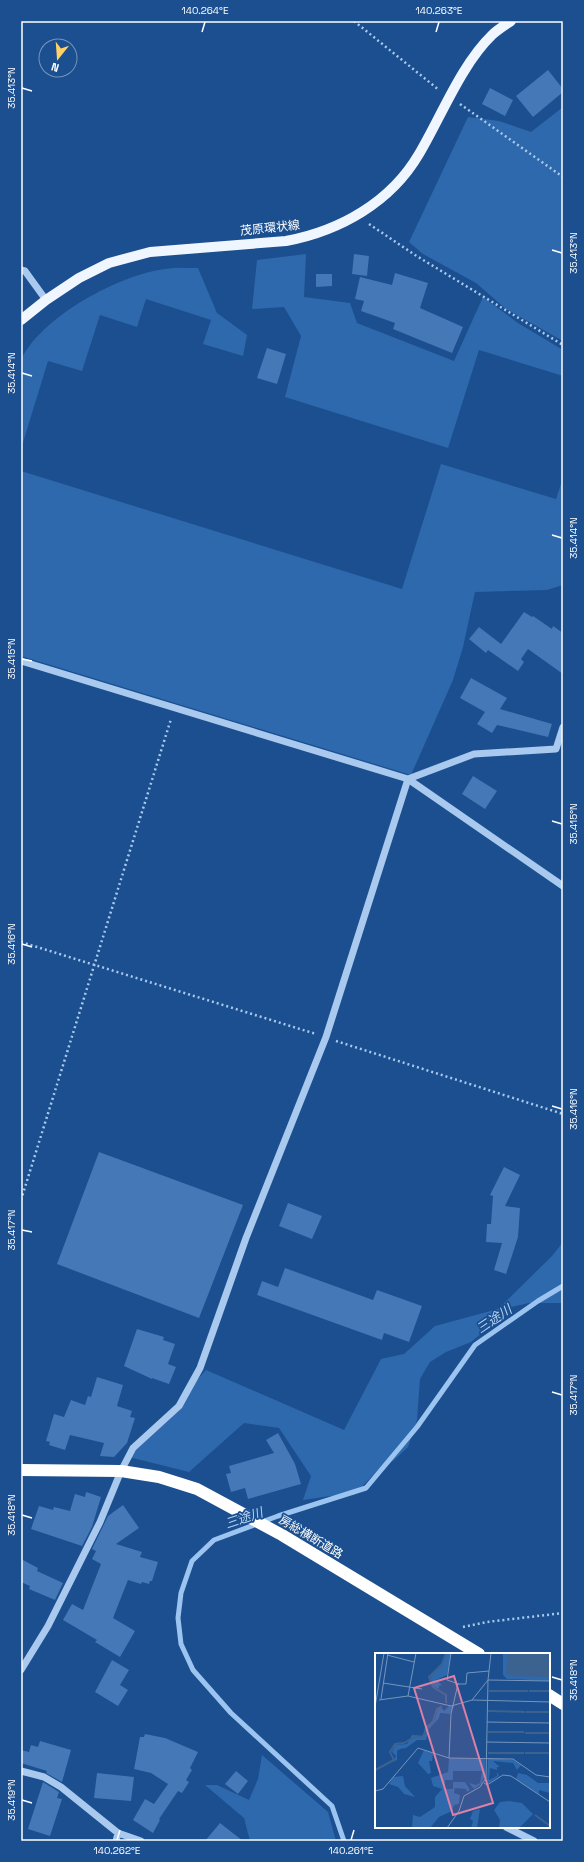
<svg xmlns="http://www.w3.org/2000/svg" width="584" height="1862" viewBox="0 0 584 1862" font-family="'Space Grotesk','Noto Sans JP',sans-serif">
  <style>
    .green { fill: #2e69ad }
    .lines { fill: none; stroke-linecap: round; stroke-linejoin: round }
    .stream { stroke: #9cc4f0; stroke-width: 5 }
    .building { fill: #4478b7 }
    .path { stroke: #a9c9ee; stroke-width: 2.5; stroke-dasharray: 2 3; stroke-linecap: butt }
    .minor { stroke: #a9c9ee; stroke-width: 7 }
    .major { stroke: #f0f6ff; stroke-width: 10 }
    .highway { stroke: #fff; stroke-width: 12 }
    .ticks { fill: none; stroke: #fff; stroke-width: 1.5 }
    .labels { text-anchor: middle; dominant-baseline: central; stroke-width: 3.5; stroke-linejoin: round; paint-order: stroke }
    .street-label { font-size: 12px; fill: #fff; stroke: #1b4f8f }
    .water-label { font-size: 13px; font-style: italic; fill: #b5d3f5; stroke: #1b4f8f }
    .inset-river { fill: none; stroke: #3c6290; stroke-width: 2 }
    .inset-road { fill: none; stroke: #7695bc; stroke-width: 1 }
    .view { fill: #dd80a5; fill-opacity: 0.15; stroke: #dd80a5; stroke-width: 2 }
    .inset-edge { fill: none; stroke: #fff; stroke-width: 2 }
    .neatline { fill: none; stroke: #fff; stroke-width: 1.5 }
    .ticks-label { font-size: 10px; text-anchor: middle; fill: #fff }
  </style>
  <rect width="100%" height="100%" fill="#1b4f8f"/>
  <!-- green -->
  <path class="green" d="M 563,107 L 563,341 L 506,309 L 476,283 L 423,254 L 409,242 L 468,117 L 499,121 L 531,132 Z
    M 306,254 L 304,297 L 350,303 L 357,323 L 454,361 L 483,297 L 518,323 L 563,350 L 563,376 L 479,350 L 448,448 L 285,397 L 301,336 L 284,307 L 252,309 L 257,260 Z
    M 198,268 L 217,313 L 247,335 L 243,356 L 203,344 L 211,320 L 146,299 L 137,327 L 100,315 L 82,371 L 48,361 L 21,449 C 21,435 18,365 22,358 C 43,316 119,275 165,269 C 176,267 187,268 198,268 Z
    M 441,464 L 556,499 L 563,478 L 563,585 L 547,590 L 475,592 L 463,647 L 453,680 L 411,775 L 21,656 L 21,471 L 402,589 Z
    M 563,1242 L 563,1303 L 529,1303 L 507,1308 L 494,1323 L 471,1342 L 446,1352 L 430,1362 L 420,1379 L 417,1420 L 408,1447 L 393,1461 L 379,1469 L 354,1495 L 330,1496 L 303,1500 L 311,1476 L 279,1428 L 244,1423 L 189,1472 L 129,1457 L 137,1446 L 183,1404 L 196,1381 L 206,1370 L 344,1430 L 381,1359 L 404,1354 L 435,1326 L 498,1309 L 552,1256 Z
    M 262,1755 L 328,1812 L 336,1841 L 250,1841 L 244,1818 L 205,1785 L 217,1785 L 249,1800 L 258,1779 Z"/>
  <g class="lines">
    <!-- stream -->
    <path class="stream" d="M 344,1841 L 332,1806 L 231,1713 L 193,1670 L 181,1644 L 178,1618 L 181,1593 L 192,1561 L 214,1540 L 278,1516 L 366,1488 L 417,1427 L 475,1345 L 538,1301 L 563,1286"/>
  </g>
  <!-- building -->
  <path class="building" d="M 548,70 L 563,89 L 563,92 L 533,117 L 516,96 Z
    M 490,88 L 513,100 L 505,116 L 482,104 Z
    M 354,254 L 369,256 L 367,276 L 352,274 Z
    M 395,273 L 428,283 L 420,308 L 463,327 L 452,353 L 393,329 L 395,323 L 361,311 L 364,301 L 355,299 L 360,277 L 392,285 Z
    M 316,274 L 332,274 L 332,286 L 316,287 Z
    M 267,348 L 286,354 L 277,384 L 257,378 Z
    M 524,612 L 532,617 L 533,616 L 552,629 L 553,626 L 563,633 L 563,674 L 528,649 L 521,659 L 524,662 L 518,671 L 488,650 L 486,653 L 469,639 L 479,627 L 501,644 Z
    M 471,678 L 507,698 L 500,709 L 552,724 L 548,737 L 497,725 L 492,733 L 477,724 L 485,712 L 460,698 Z
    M 473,776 L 497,791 L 485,809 L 462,794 Z
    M 99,1152 L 243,1205 L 199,1318 L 57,1264 Z
    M 504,1167 L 520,1175 L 505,1206 L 520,1208 L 518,1237 L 506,1274 L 494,1270 L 502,1243 L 486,1242 L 487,1224 L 491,1224 L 493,1196 L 490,1195 Z
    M 288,1203 L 322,1216 L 312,1239 L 279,1226 Z
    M 285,1268 L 373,1300 L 377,1290 L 422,1306 L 409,1342 L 384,1333 L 382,1340 L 257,1295 L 262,1281 L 278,1287 Z
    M 137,1329 L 164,1337 L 163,1340 L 175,1344 L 168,1364 L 176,1367 L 169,1384 L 152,1378 L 152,1379 L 124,1366 Z
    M 97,1377 L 123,1385 L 117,1406 L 132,1411 L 130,1417 L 135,1418 L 127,1443 L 114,1457 L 100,1456 L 104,1443 L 70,1435 L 65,1450 L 49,1445 L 50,1442 L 46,1441 L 54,1414 L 64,1417 L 71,1400 L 85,1405 L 88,1396 L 91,1397 Z
    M 278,1433 L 295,1464 L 301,1484 L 248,1499 L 245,1488 L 231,1492 L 226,1474 L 231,1473 L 229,1466 L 274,1453 L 266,1440 Z
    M 86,1492 L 101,1497 L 92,1527 L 82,1546 L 31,1529 L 39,1506 L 53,1510 L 54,1507 L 70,1511 L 75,1494 L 85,1497 Z
    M 123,1505 L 139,1528 L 116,1544 L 142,1552 L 140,1557 L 158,1562 L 152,1581 L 150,1581 L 149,1584 L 142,1582 L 141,1584 L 128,1580 L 113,1618 L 135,1631 L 120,1657 L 95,1642 L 97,1640 L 63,1620 L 72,1604 L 83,1610 L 101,1564 L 92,1559 L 96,1551 L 92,1549 L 108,1516 Z
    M 21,1559 L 38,1568 L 37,1571 L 63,1583 L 55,1600 L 29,1589 L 30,1586 L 21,1582 Z
    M 112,1660 L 129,1670 L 120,1685 L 128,1690 L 118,1706 L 95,1692 Z
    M 145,1734 L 165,1738 L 198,1752 L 190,1768 L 192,1770 L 186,1780 L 189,1782 L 182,1793 L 178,1791 L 159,1819 L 160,1820 L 153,1833 L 133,1820 L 145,1799 L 154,1804 L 168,1784 L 151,1773 L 134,1769 L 140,1737 L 144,1737 Z
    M 40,1741 L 71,1750 L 62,1782 L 46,1773 L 47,1771 L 21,1763 L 21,1750 L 29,1752 L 31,1745 L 38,1747 Z
    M 236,1771 L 248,1781 L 238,1794 L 225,1784 Z
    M 97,1773 L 134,1777 L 131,1801 L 94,1798 Z
    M 43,1782 L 59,1792 L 57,1798 L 62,1799 L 50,1836 L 28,1829 Z
    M 220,1823 L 243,1841 L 205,1841 Z"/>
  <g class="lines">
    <!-- path -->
    <path class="path" d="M 354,21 L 439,90
      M 460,104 L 563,177
      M 369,224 L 415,255 L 563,345
      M 21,942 L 316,1034
      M 336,1041 L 563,1114
      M 21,1200 L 171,719
      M 463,1627 L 487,1622 L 563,1613"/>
    <!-- minor -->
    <path class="minor" d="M 21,270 L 25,271 L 46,300
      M 21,661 L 408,779 L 563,886
      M 408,779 L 474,754 L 556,749 L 563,727
      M 21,1670 L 48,1626 L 100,1522 L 121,1471 L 133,1448 L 179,1406 L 200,1368 L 246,1238 L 326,1037 L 408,779
      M 21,1771 L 44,1777 L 61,1787 L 118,1833 L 116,1841
      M 506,1827 L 534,1841
      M 118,1833 L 141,1841"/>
    <!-- major -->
    <path class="major" d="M 21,320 L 46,300 L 79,278 L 109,263 L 150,252 L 286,241 C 340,231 391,202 419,154 C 441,117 461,65 492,35 C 497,30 505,25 511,21"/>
    <!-- highway -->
    <path class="highway" d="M 21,1470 L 121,1471 L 159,1477 L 197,1489 L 282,1535 L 479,1654
      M 549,1695 L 563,1704"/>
  </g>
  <!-- ticks -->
  <path class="ticks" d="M 202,32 L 205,22M 436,32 L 439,22M 22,88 L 32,91M 552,250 L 562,253M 22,373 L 32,376M 552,535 L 562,538M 22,659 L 32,661M 552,821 L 562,824M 22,944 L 32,947M 552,1106 L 562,1109M 22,1230 L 32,1232M 552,1392 L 562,1395M 22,1515 L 32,1518M 552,1677 L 562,1680M 22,1800 L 32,1803M 117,1840 L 120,1830M 351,1840 L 354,1830"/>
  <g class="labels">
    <!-- street labels -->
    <g class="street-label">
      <text transform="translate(270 228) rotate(-6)">茂原環状線</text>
      <text transform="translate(311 1537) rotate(31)">房総横断道路</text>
    </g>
    <!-- water labels -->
    <g class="water-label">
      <text transform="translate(494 1319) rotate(-34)">三途川</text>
      <text transform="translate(244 1518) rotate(-19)">三途川</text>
    </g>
  </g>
  <!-- overview -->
  <g transform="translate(375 1653)">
    <rect width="175" height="175" fill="#1b4f8f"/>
    <path d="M 71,0 L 76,0 L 72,22 L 61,27 L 67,32 L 64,33 L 64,36 L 58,33 L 55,23 L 67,12 ZM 128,0 L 175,0 L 175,28 L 132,26 L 128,22 ZM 74,53 L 79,53 L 75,61 L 65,60 L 64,65 L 54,76 L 51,87 L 42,87 L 31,95 L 25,96 L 22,98 L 22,107 L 18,109 L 21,103 L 17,99 L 20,92 L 32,91 L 37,82 L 48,83 L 50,74 L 60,66 L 63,55 L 66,54 L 69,58 ZM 49,97 L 58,100 L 57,108 L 54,108 L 56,120 L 53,121 L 43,110 ZM 74,105 L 110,106 L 110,123 L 106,131 L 99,136 L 94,130 L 101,132 L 105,130 L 107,118 L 78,118 L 78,127 L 70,127 L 70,136 L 78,136 L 78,129 L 90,129 L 95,137 L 92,139 L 91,136 L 80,135 L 79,140 L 85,142 L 84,151 L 79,152 L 77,158 L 64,164 L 55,175 L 37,175 L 38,162 L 45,164 L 60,154 L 60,144 L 67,136 L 58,133 L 56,125 L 73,119 ZM 113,105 L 138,107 L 146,112 L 142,117 L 138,110 L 118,108 L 125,114 L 122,114 L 122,117 L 115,115 L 114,127 L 122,123 L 122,119 L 124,123 L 112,131 ZM 143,120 L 152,122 L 163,130 L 175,130 L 175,140 L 164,137 L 164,141 L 141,126 ZM 28,123 L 30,133 L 40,144 L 29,141 L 23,134 L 14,131 L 18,124 ZM 134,148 L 147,150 L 158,161 L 144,175 L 124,175 L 125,167 L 119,157 L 125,149 ZM 105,156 L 102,175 L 96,175 L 98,168 L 95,166 L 98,158 Z" fill="#2e69ad"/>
    <path d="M 133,0 L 175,0 L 175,24 L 134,23 L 131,20 Z" fill="#3c6290"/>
    <path class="inset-river" d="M 71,0 L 67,11 L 54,24 L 58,34 L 71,42 L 71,50M 114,38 L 153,38M 154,38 L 175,38M 113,58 L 150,59M 151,59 L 175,59M 113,79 L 149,79M 150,80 L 175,80M 113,100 L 149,100M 150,100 L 175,100M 0,117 L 19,107 L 15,99 L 20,91 L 29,90 L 41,83 L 47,84 L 58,68 L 62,56 L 67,53M 160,162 L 175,173"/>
    <path class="inset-road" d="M 76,0 L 72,27 L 84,31M 12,2 L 39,9M 113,27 L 175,28M 8,30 L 47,36M 33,43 L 41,0M 6,46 L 13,0M 4,47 L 33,43 L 76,53 L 97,47 L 113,27 L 116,0M 97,47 L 175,49M 0,54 L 9,0M 112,69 L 175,70M 112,89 L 175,90M 74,105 L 76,61 L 83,31 L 91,31 L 92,20 L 114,18M 109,130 L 112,132 L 128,122 L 136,123 L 175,149M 0,138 L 8,136 L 43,95 L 74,105 L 138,106 L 161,122 L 175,124M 72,175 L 84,158 L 89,143 L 105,134 L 111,125 L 113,27"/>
    <path class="view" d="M 79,23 L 118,150 L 78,162 L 39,35 Z"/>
    <rect width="175" height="175" class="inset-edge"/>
  </g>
  <!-- border -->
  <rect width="584" height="1862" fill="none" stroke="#1b4f8f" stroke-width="44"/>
  <!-- north arrow -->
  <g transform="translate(58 58) rotate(197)"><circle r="19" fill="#1b4f8f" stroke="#7695bc"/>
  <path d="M0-3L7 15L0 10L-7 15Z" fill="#ffd166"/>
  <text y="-6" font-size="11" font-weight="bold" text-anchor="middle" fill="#ffffff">N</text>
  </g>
  <rect x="22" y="22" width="540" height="1818" class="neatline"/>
  <g class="ticks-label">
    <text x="205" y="14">140.264°E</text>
    <text x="439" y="14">140.263°E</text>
    <text transform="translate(11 88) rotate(-90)" y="4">35.413°N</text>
    <text transform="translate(573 253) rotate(-90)" y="4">35.413°N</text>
    <text transform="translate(11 373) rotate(-90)" y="4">35.414°N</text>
    <text transform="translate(573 538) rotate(-90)" y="4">35.414°N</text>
    <text transform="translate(11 659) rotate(-90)" y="4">35.415°N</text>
    <text transform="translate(573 824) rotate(-90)" y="4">35.415°N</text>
    <text transform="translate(11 944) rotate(-90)" y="4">35.416°N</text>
    <text transform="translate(573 1109) rotate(-90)" y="4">35.416°N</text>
    <text transform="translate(11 1230) rotate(-90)" y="4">35.417°N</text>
    <text transform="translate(573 1395) rotate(-90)" y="4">35.417°N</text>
    <text transform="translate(11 1515) rotate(-90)" y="4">35.418°N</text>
    <text transform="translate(573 1680) rotate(-90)" y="4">35.418°N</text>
    <text transform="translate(11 1800) rotate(-90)" y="4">35.419°N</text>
    <text x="117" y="1854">140.262°E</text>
    <text x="351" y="1854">140.261°E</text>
  </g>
</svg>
